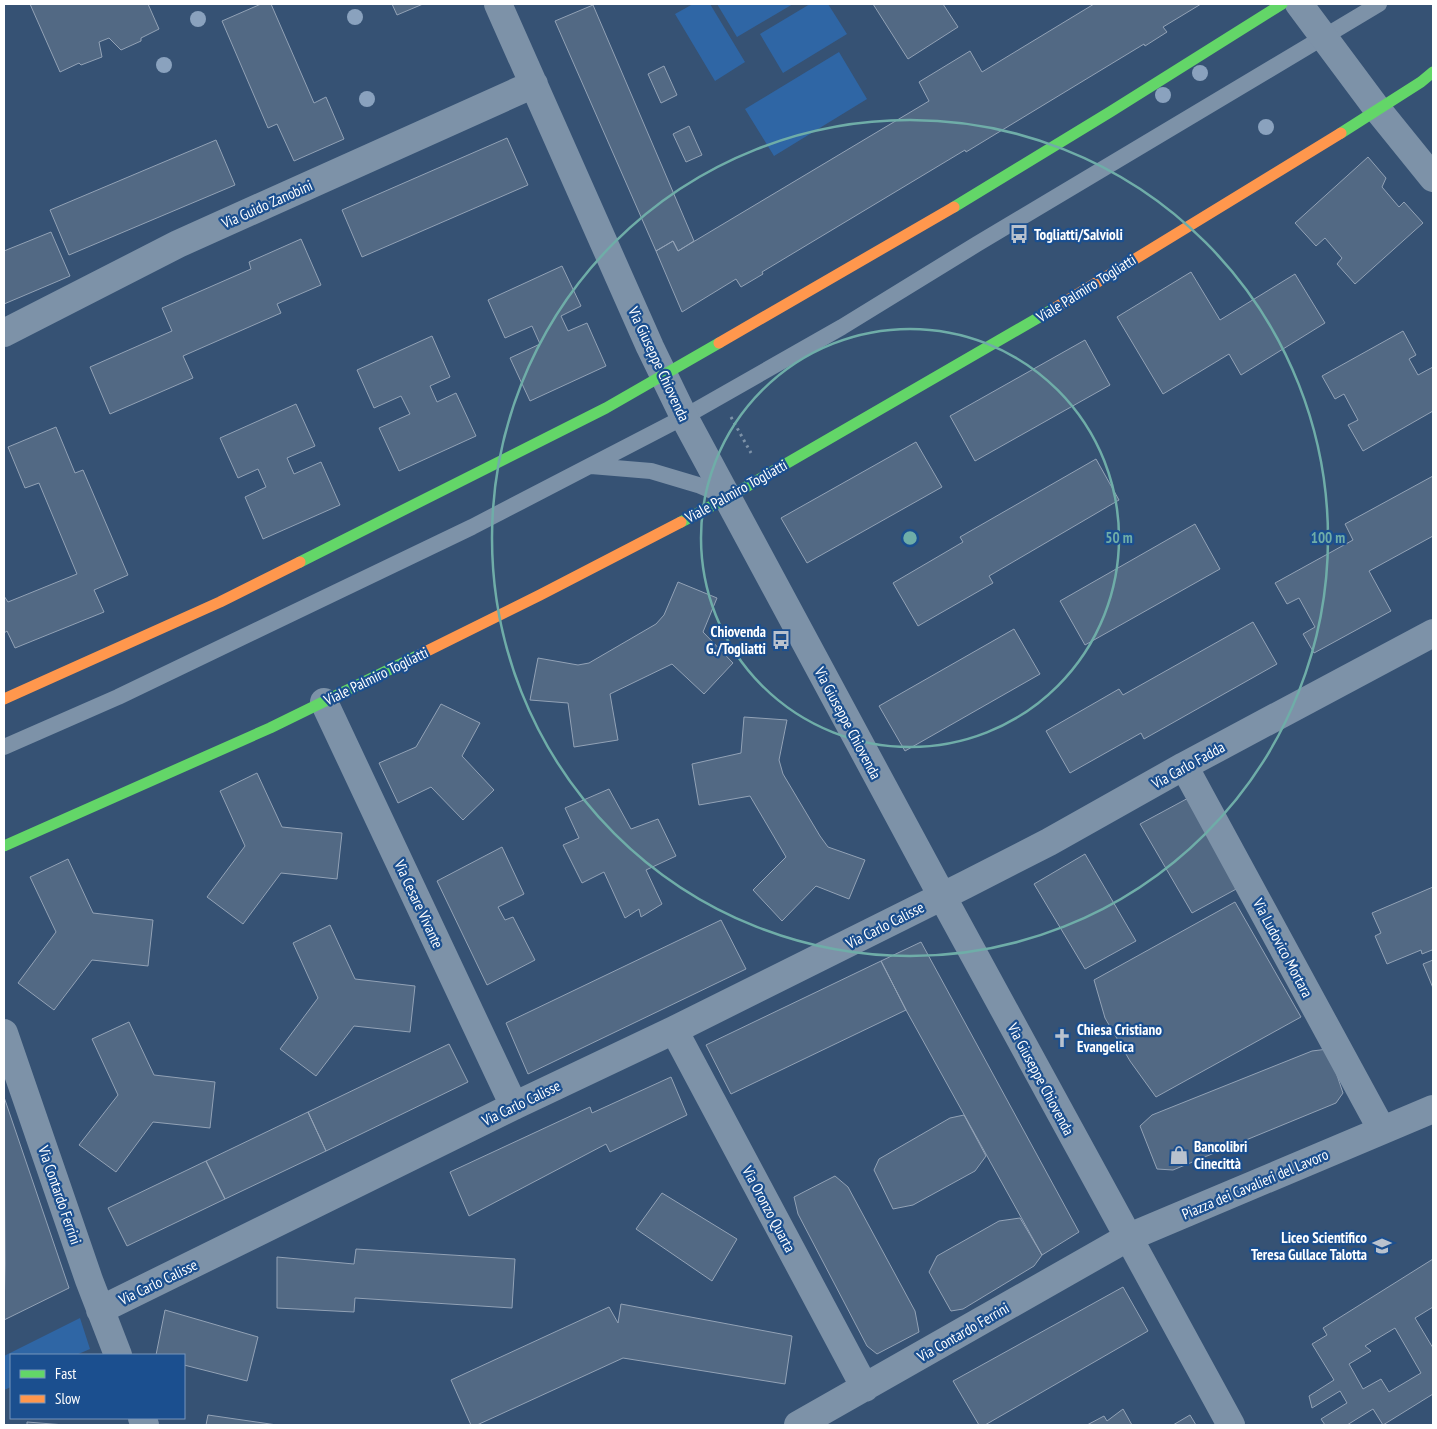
<svg xmlns="http://www.w3.org/2000/svg" width="1437" height="1429" viewBox="0 0 1437 1429" font-family="'PT Sans Narrow',sans-serif">
  <style>
    .green { fill: #2f66a5 }
    .building { fill: #526984; stroke: #92a2b6; fill-rule: evenodd }
    .lines { fill: none; stroke-linecap: round; stroke-linejoin: round }
    .path { stroke: #7d92a8; stroke-width: 3; stroke-dasharray: 2.5 4; stroke-linecap: butt }
    .lane { stroke: #7d92a8; stroke-width: 16 }
    .street { stroke: #7d92a8; stroke-width: 28 }
    .fast { stroke: #63d668; stroke-width: 11 }
    .slow { stroke: #ff974d; stroke-width: 11 }
    .tree { fill: #8aa2be }
    .ring { fill: none; stroke: #6fada8; stroke-width: 2.5 }
    .labels { text-anchor: middle; dominant-baseline: central; stroke-width: 4.5; stroke-linejoin: round; paint-order: stroke }
    .street-label { font-size: 15px; fill: #fff; stroke: #1b4f8f }
    .poi-label { font-size: 15px; font-weight: bold; fill: #fff; stroke: #1b4f8f; text-anchor: start }
    .centre { fill: #6fada8; stroke: #1b4f8f; stroke-width: 2.5 }
    .ring-label { font-size: 15px; text-anchor: middle; font-weight: bold; fill: #6fada8; stroke: #1b4f8f; stroke-width: 4.5; stroke-linejoin: round; paint-order: stroke }
  </style>
  <rect width="100%" height="100%" fill="#365274"/>
  <!-- green -->
  <path class="green" d="M 693,4 L 710,4 L 745,62 L 715,81 L 675,14 Z
    M 717,4 L 793,4 L 737,37 Z
    M 810,4 L 828,4 L 847,34 L 783,73 L 760,34 Z
    M 839,52 L 867,99 L 774,156 L 745,109 Z
    M 80,1318 L 90,1349 L 76,1355 L 11,1355 L 11,1387 L 4,1390 L 4,1356 Z"/>
  <!-- building -->
  <path class="building" d="M 30,4 L 148,4 L 159,29 L 141,38 L 141,41 L 121,50 L 109,38 L 99,42 L 102,57 L 81,65 L 79,63 L 60,72 Z
    M 261,4 L 271,4 L 314,103 L 326,97 L 344,139 L 294,161 L 277,124 L 268,128 L 222,21 Z
    M 392,4 L 423,4 L 397,15 Z
    M 873,4 L 943,4 L 958,27 L 908,59 Z
    M 1094,4 L 1201,4 L 1163,27 L 1167,32 L 1145,46 L 1144,44 L 966,152 L 965,150 L 762,272 L 763,274 L 741,287 L 736,279 L 682,312 L 656,251 L 673,241 L 678,251 L 929,101 L 919,82 L 970,51 L 982,72 Z
    M 593,5 L 694,241 L 678,251 L 673,241 L 656,251 L 555,21 Z
    M 664,66 L 677,95 L 661,103 L 648,74 Z
    M 689,126 L 702,155 L 686,162 L 673,134 Z
    M 507,138 L 528,185 L 362,257 L 342,210 Z
    M 216,140 L 235,185 L 69,255 L 50,210 Z
    M 1368,157 L 1386,178 L 1382,187 L 1399,207 L 1404,202 L 1423,223 L 1355,284 L 1337,264 L 1342,258 L 1325,238 L 1316,246 L 1295,223 Z
    M 51,232 L 70,276 L 4,304 L 4,251 Z
    M 301,239 L 321,285 L 277,304 L 281,313 L 183,356 L 193,378 L 110,414 L 90,367 L 172,331 L 162,308 L 251,269 L 249,262 Z
    M 562,266 L 581,306 L 561,316 L 568,331 L 587,323 L 606,366 L 530,401 L 510,358 L 540,344 L 532,326 L 505,338 L 488,300 Z
    M 1191,272 L 1220,320 L 1295,274 L 1325,323 L 1241,375 L 1229,354 L 1163,394 L 1117,317 Z
    M 1403,331 L 1416,355 L 1409,359 L 1418,375 L 1433,367 L 1433,411 L 1363,451 L 1348,425 L 1358,420 L 1344,394 L 1335,399 L 1322,376 Z
    M 432,336 L 450,377 L 430,386 L 437,402 L 456,393 L 476,436 L 399,471 L 379,428 L 410,414 L 401,396 L 374,408 L 357,370 Z
    M 1085,340 L 1110,385 L 975,461 L 950,416 Z
    M 296,404 L 315,446 L 287,458 L 294,474 L 321,462 L 340,505 L 263,539 L 245,497 L 266,487 L 258,469 L 238,478 L 220,438 Z
    M 56,427 L 75,473 L 83,470 L 128,575 L 94,590 L 104,612 L 15,648 L 7,631 L 4,633 L 4,596 L 8,602 L 77,574 L 39,483 L 25,488 L 8,447 Z
    M 916,442 L 942,487 L 807,563 L 781,518 Z
    M 1096,459 L 1119,500 L 989,576 L 993,583 L 918,626 L 893,583 L 963,542 L 960,537 Z
    M 1433,476 L 1433,536 L 1369,571 L 1391,611 L 1314,653 L 1303,634 L 1315,627 L 1299,598 L 1287,604 L 1275,583 L 1353,540 L 1345,524 Z
    M 1195,524 L 1220,569 L 1085,645 L 1060,601 Z
    M 678,582 L 717,598 L 703,632 L 733,663 L 704,694 L 672,664 L 610,694 L 618,740 L 574,747 L 568,703 L 530,700 L 538,658 L 578,665 L 589,663 L 656,624 L 664,615 Z
    M 1253,622 L 1277,664 L 1144,739 L 1141,733 L 1070,773 L 1046,731 L 1119,689 L 1123,695 Z
    M 1014,629 L 1040,674 L 905,751 L 879,706 Z
    M 441,704 L 480,723 L 462,756 L 494,790 L 463,820 L 431,787 L 398,803 L 379,763 L 416,747 Z
    M 744,717 L 787,720 L 779,760 L 783,774 L 820,836 L 828,847 L 865,860 L 849,899 L 816,886 L 782,921 L 753,890 L 786,857 L 750,796 L 699,805 L 692,764 L 741,753 Z
    M 257,773 L 282,827 L 342,833 L 337,879 L 281,873 L 243,924 L 207,897 L 245,846 L 220,791 Z
    M 609,789 L 631,829 L 658,819 L 676,856 L 646,870 L 662,904 L 641,917 L 639,909 L 625,918 L 604,872 L 582,883 L 563,845 L 579,838 L 565,808 Z
    M 1192,796 L 1240,887 L 1192,913 L 1140,824 Z
    M 502,847 L 524,894 L 498,907 L 505,920 L 513,917 L 535,960 L 487,985 L 437,881 Z
    M 1085,854 L 1136,941 L 1085,969 L 1034,884 Z
    M 68,859 L 93,913 L 153,920 L 148,966 L 92,960 L 54,1010 L 18,983 L 56,932 L 30,877 Z
    M 1433,887 L 1433,953 L 1432,950 L 1422,954 L 1421,950 L 1387,964 L 1375,936 L 1381,933 L 1372,913 Z
    M 1235,902 L 1301,1017 L 1156,1097 L 1130,1061 L 1105,1018 L 1094,980 Z
    M 721,920 L 746,969 L 528,1074 L 506,1023 Z
    M 330,925 L 355,979 L 415,986 L 410,1032 L 354,1026 L 316,1076 L 280,1049 L 318,998 L 293,943 Z
    M 921,942 L 1079,1232 L 1042,1255 L 906,1010 L 881,961 Z
    M 1433,960 L 1433,988 L 1423,964 Z
    M 881,961 L 906,1010 L 731,1094 L 706,1045 Z
    M 129,1022 L 154,1075 L 215,1082 L 210,1128 L 153,1122 L 116,1172 L 79,1145 L 118,1095 L 92,1039 Z
    M 449,1044 L 468,1082 L 326,1151 L 308,1112 Z
    M 1328,1049 L 1343,1093 L 1336,1103 L 1173,1170 L 1157,1169 L 1140,1126 L 1152,1115 L 1312,1051 Z
    M 671,1077 L 687,1115 L 610,1152 L 606,1144 L 469,1216 L 450,1172 L 590,1107 L 592,1113 Z
    M 4,1097 L 69,1288 L 4,1320 L 5,1264 Z
    M 308,1112 L 326,1151 L 225,1199 L 206,1161 Z
    M 964,1115 L 986,1156 L 975,1171 L 913,1205 L 893,1209 L 874,1170 L 879,1159 L 950,1118 Z
    M 206,1161 L 225,1199 L 127,1246 L 108,1208 Z
    M 835,1176 L 848,1187 L 915,1311 L 919,1332 L 877,1354 L 867,1346 L 798,1214 L 794,1197 Z
    M 662,1193 L 737,1239 L 712,1281 L 636,1229 Z
    M 1020,1218 L 1042,1255 L 1034,1266 L 963,1309 L 951,1311 L 929,1272 L 937,1256 L 999,1221 Z
    M 356,1249 L 515,1259 L 512,1308 L 355,1298 L 354,1312 L 277,1308 L 277,1257 L 354,1264 Z
    M 1433,1259 L 1433,1307 L 1415,1318 L 1433,1348 L 1433,1394 L 1383,1425 L 1373,1409 L 1347,1425 L 1325,1425 L 1321,1419 L 1347,1403 L 1340,1391 L 1312,1408 L 1309,1396 L 1334,1380 L 1312,1344 L 1327,1335 L 1323,1328 ZM 1395,1328 L 1421,1373 L 1389,1392 L 1381,1379 L 1363,1389 L 1349,1364 L 1371,1351 L 1365,1346 Z
    M 1123,1287 L 1148,1331 L 985,1425 L 979,1425 L 953,1381 Z
    M 621,1304 L 792,1336 L 785,1384 L 623,1358 L 477,1425 L 471,1425 L 451,1380 L 609,1307 L 618,1323 Z
    M 165,1310 L 258,1337 L 247,1381 L 184,1365 L 184,1355 L 156,1355 Z
    M 1123,1409 L 1132,1425 L 1087,1425 L 1104,1416 L 1107,1421 Z
    M 208,1415 L 277,1425 L 206,1425 Z
    M 1190,1415 L 1196,1425 L 1173,1425 Z
    M 27,1422 L 65,1425 L 27,1425 Z"/>
  <g class="lines">
    <!-- path -->
    <path class="path" d="M 731,417 L 751,453"/>
    <!-- lane -->
    <path class="lane" d="M 591,466 L 651,471 L 698,485 L 726,497
      M 4,747 L 118,697 L 472,527 L 684,417 L 842,327 L 977,244 L 1379,4"/>
    <!-- street -->
    <path class="street" d="M 498,4 L 650,347 L 684,417 L 942,896 L 1231,1425
      M 1299,4 L 1378,110 L 1433,178
      M 4,333 L 178,244 L 534,84
      M 324,702 L 514,1106
      M 1184,766 L 1382,1130
      M 674,1030 L 865,1388
      M 4,1033 L 89,1280 L 118,1355
      M 100,1310 L 514,1106 L 674,1030 L 965,885 L 1049,842 L 1184,766 L 1433,633
      M 142,1418 L 145,1425
      M 798,1425 L 1127,1238 L 1433,1109"/>
    <!-- fast -->
    <path class="fast" d="M 1341,133 L 1421,82 L 1433,72
      M 954,207 L 1110,112 L 1282,4
      M 681,522 L 727,498 L 1055,308
      M 300,562 L 606,408 L 719,343
      M 4,846 L 270,728 L 419,655"/>
    <!-- slow -->
    <path class="slow" d="M 1055,308 L 1341,133
      M 719,343 L 954,207
      M 419,655 L 540,595 L 681,522
      M 4,699 L 220,602 L 300,562"/>
  </g>
  <!-- trees -->
  <g class="tree">
    <circle cx="355" cy="17" r="8"/>
    <circle cx="198" cy="19" r="8"/>
    <circle cx="164" cy="65" r="8"/>
    <circle cx="1200" cy="73" r="8"/>
    <circle cx="1163" cy="95" r="8"/>
    <circle cx="367" cy="99" r="8"/>
    <circle cx="1266" cy="127" r="8"/>
  </g>
  <!-- distance rings -->
  <g class="ring">
    <circle cx="910" cy="538" r="209"/>
    <circle cx="910" cy="538" r="418"/>
  </g>
  <!-- icons -->
  <defs>
    <g id="bus-bare" transform="scale(1.5)"><path d="M-5-6H5V4H4V6H2V4H-2V6H-4V4H-5ZM-3.5-4V0h7V-4ZM-3.5 1.2v1.5H-2V1.2ZM2 1.2v1.5H3.5V1.2Z" fill="#b9c2ce" stroke="#1b4f8f" stroke-width="2.5" paint-order="stroke"/></g>
    <g id="church-bare" transform="scale(1.5)"><path d="M-1.2-6h2.4v3.5h3.3v2.4h-3.3V6h-2.4V-.1h-3.3v-2.4h3.3Z" fill="#b9c2ce" stroke="#1b4f8f" stroke-width="2.5" paint-order="stroke"/></g>
    <g id="shop-bare" transform="scale(1.5)"><path d="M-5-2.5h2.3a2.7 3.5 0 0 1 5.4 0H5L5.5 6h-11ZM-1.5-2.5h3a1.5 2.3 0 0 0-3 0Z" fill="#b9c2ce" stroke="#1b4f8f" stroke-width="2.5" paint-order="stroke"/></g>
    <g id="school-bare" transform="scale(1.5)"><path d="M0-5L7-2L0 1L-7-2ZM-4 1L0 2.5L4 1V4Q0 6-4 4Z" fill="#b9c2ce" stroke="#1b4f8f" stroke-width="2.5" paint-order="stroke"/></g>
  </defs>
  <g fill-rule="evenodd">
    <use href="#bus-bare" x="1019" y="234"/>
    <use href="#bus-bare" x="781" y="640"/>
    <use href="#church-bare" x="1062" y="1038"/>
    <use href="#shop-bare" x="1179" y="1155"/>
    <use href="#school-bare" x="1382" y="1246"/>
  </g>
  <g class="labels">
    <!-- street labels -->
    <g class="street-label">
      <text transform="translate(267 204) rotate(-24)">Via Guido Zanobini</text>
      <text transform="translate(1086 288) rotate(-32)">Viale Palmiro Togliatti</text>
      <text transform="translate(659 364) rotate(65)">Via Giuseppe Chiovenda</text>
      <text transform="translate(736 491) rotate(-29)">Viale Palmiro Togliatti</text>
      <text transform="translate(376 676) rotate(-26)">Viale Palmiro Togliatti</text>
      <text transform="translate(848 723) rotate(62)">Via Giuseppe Chiovenda</text>
      <text transform="translate(1188 765) rotate(-29)">Via Carlo Fadda</text>
      <text transform="translate(419 904) rotate(65)">Via Cesare Vivante</text>
      <text transform="translate(885 925) rotate(-27)">Via Carlo Calisse</text>
      <text transform="translate(1283 948) rotate(62)">Via Ludovico Mortara</text>
      <text transform="translate(1041 1079) rotate(62)">Via Giuseppe Chiovenda</text>
      <text transform="translate(521 1103) rotate(-26)">Via Carlo Calisse</text>
      <text transform="translate(1255 1184) rotate(-23)">Piazza dei Cavalieri del Lavoro</text>
      <text transform="translate(60 1195) rotate(71)">Via Contardo Ferrini</text>
      <text transform="translate(769 1209) rotate(62)">Via Oronzo Quarta</text>
      <text transform="translate(158 1282) rotate(-26)">Via Carlo Calisse</text>
      <text transform="translate(963 1332) rotate(-30)">Via Contardo Ferrini</text>
    </g>
    <!-- poi labels -->
    <g class="poi-label">
      <text x="1034" y="234">Togliatti/Salvioli</text>
      <text x="766" y="631" text-anchor="end">Chiovenda<tspan x="766" dy="17">G./Togliatti</tspan></text>
      <text x="1077" y="1029">Chiesa Cristiano<tspan x="1077" dy="17">Evangelica</tspan></text>
      <text x="1194" y="1146">Bancolibri<tspan x="1194" dy="17">Cinecittà</tspan></text>
      <text x="1367" y="1237" text-anchor="end">Liceo Scientifico<tspan x="1367" dy="17">Teresa Gullace Talotta</tspan></text>
    </g>
  </g>
  <circle cx="910" cy="538" r="8" class="centre"/>
  <g class="ring-label">
    <text x="1119" y="543">50 m</text>
    <text x="1328" y="543">100 m</text>
  </g>
  <!-- border -->
  <rect width="1437" height="1429" fill="none" stroke="#ffffff" stroke-width="10"/>
  <!-- legend -->
  <rect x="10" y="1354" width="175" height="65" fill="#1b4f8f" stroke="#7695bc"/>
  <rect x="20" y="1370" width="25" height="8" fill="#63d668" stroke="#7695bc"/>
  <text x="55" y="1379" font-size="15" fill="#ffffff">Fast</text>
  <rect x="20" y="1395" width="25" height="8" fill="#ff974d" stroke="#7695bc"/>
  <text x="55" y="1404" font-size="15" fill="#ffffff">Slow</text>
</svg>
